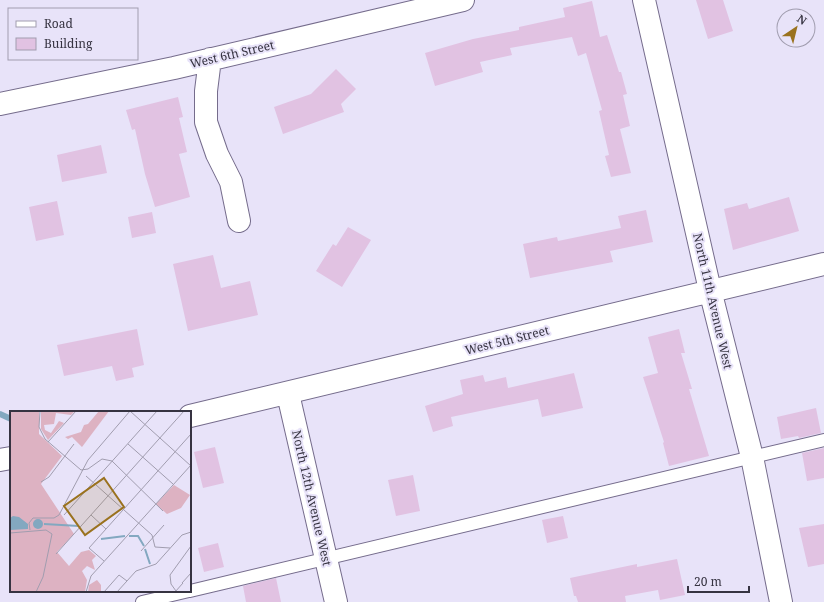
<svg xmlns="http://www.w3.org/2000/svg" width="824" height="602" viewBox="0 0 824 602" font-family="'Noto Serif',serif">
  <style>
    .lines { fill: none; stroke-linecap: round; stroke-linejoin: round }
    .stream { stroke: #83a8c0; stroke-width: 6 }
    .building { fill: #e1c2e2 }
    .service-casing { stroke: #756c8c; stroke-width: 14 }
    .minor-casing { stroke: #756c8c; stroke-width: 24 }
    .service { stroke: #fff; stroke-width: 12 }
    .minor { stroke: #fff; stroke-width: 22 }
    .labels { text-anchor: middle; dominant-baseline: central; stroke-width: 4; stroke-linejoin: round; paint-order: stroke }
    .street-label { font-size: 12px; fill: #363341; stroke: #e8e3f9 }
    .inset-river { fill: none; stroke: #83a8c0; stroke-width: 2 }
    .inset-road { fill: none; stroke: #a19daf; stroke-width: 1 }
    .view { fill: #9a721e; fill-opacity: 0.15; stroke: #9a721e; stroke-width: 2 }
    .inset-edge { fill: none; stroke: #363341; stroke-width: 2 }
  </style>
  <rect width="100%" height="100%" fill="#e8e3f9"/>
  <g class="lines">
    <!-- stream -->
    <path class="stream" d="M 0,414 L 11,419"/>
  </g>
  <!-- building -->
  <path class="building" d="M 696,0 L 723,0 L 733,31 L 708,39 Z
    M 592,1 L 600,37 L 607,35 L 619,72 L 621,72 L 627,94 L 623,95 L 630,126 L 620,129 L 631,173 L 611,177 L 605,156 L 609,155 L 599,111 L 602,110 L 586,53 L 578,56 L 572,37 L 510,48 L 512,55 L 480,62 L 483,72 L 435,86 L 425,53 L 473,39 L 519,30 L 519,27 L 565,17 L 563,8 Z
    M 336,69 L 356,89 L 341,104 L 344,112 L 283,134 L 274,107 L 311,94 Z
    M 178,97 L 183,117 L 179,118 L 187,152 L 179,154 L 190,197 L 155,207 L 145,174 L 135,129 L 132,130 L 126,110 Z
    M 101,145 L 107,173 L 62,182 L 57,155 Z
    M 789,197 L 799,231 L 733,250 L 724,209 L 747,203 L 749,209 Z
    M 57,201 L 64,235 L 36,241 L 29,207 Z
    M 646,210 L 653,242 L 610,251 L 613,262 L 530,278 L 523,244 L 557,237 L 558,241 L 621,228 L 618,216 Z
    M 152,212 L 156,233 L 132,238 L 128,217 Z
    M 348,227 L 371,240 L 342,287 L 316,271 L 333,244 L 336,246 Z
    M 213,255 L 221,288 L 250,281 L 258,315 L 188,331 L 173,264 Z
    M 137,329 L 144,365 L 132,368 L 134,377 L 116,381 L 112,366 L 64,376 L 57,345 Z
    M 679,329 L 685,353 L 681,353 L 692,389 L 689,389 L 709,456 L 669,466 L 663,443 L 664,442 L 643,377 L 658,373 L 648,337 Z
    M 574,373 L 583,408 L 542,417 L 538,399 L 451,417 L 453,426 L 433,432 L 425,406 L 463,394 L 460,380 L 483,375 L 485,382 L 506,377 L 508,388 Z
    M 816,408 L 821,433 L 799,438 L 798,436 L 781,439 L 777,417 Z
    M 215,447 L 224,483 L 203,488 L 194,452 Z
    M 824,448 L 824,478 L 807,481 L 802,453 Z
    M 413,475 L 420,511 L 396,516 L 388,480 Z
    M 563,516 L 568,538 L 547,543 L 542,520 Z
    M 824,524 L 824,564 L 808,567 L 799,528 Z
    M 218,543 L 224,567 L 204,572 L 198,548 Z
    M 677,559 L 685,595 L 660,600 L 658,590 L 625,596 L 626,602 L 578,602 L 576,596 L 574,596 L 570,578 L 637,564 L 637,567 Z
    M 276,578 L 281,602 L 246,602 L 243,586 Z"/>
  <g class="lines">
    <!-- service casing -->
    <g class="service-casing">
      <path id="service" d="M 190,591 L 824,440
        M 142,602 L 189,591"/>
    </g>
    <!-- minor casing -->
    <g class="minor-casing">
      <path id="minor" d="M 644,0 L 710,290 L 752,457 L 781,602
        M 210,59 L 206,91 L 206,122 L 217,154 L 231,182 L 239,221
        M 0,104 L 174,68 L 463,0
        M 288,394 L 336,602
        M 190,416 L 824,264
        M 0,460 L 11,458"/>
    </g>
    <!-- service -->
    <use href="#service" class="service"/>
    <!-- minor -->
    <use href="#minor" class="minor"/>
  </g>
  <g class="labels">
    <!-- street labels -->
    <g class="street-label">
      <text transform="translate(232 54) rotate(-13)">West 6th Street</text>
      <text transform="translate(713 301) rotate(77)">North 11th Avenue West</text>
      <text transform="translate(507 340) rotate(-14)">West 5th Street</text>
      <text transform="translate(312 498) rotate(77)">North 12th Avenue West</text>
    </g>
  </g>
  <!-- overview -->
  <g transform="translate(10 411)">
    <rect width="181" height="181" fill="#e8e3f9"/>
    <path d="M 0,0 L 29,0 L 29,23 L 52,45 L 31,73 L 64,123 L 47,141 L 59,155 L 71,141 L 79,139 L 86,145 L 82,149 L 85,159 L 77,155 L 72,160 L 77,169 L 75,181 L 0,181 ZM 31,0 L 65,0 L 61,4 L 46,2 L 44,13 L 34,14 L 35,19 L 41,22 L 49,10 L 54,12 L 38,29 L 31,18 ZM 89,0 L 99,0 L 72,36 L 62,26 L 58,28 L 55,26 L 71,21 L 74,14 L 78,13 ZM 164,74 L 180,84 L 171,97 L 157,103 L 146,93 ZM 87,169 L 91,174 L 91,181 L 78,181 L 79,174 Z" fill="#ddb2c2"/>
    <path d="M 3,105 L 9,106 L 18,113 L 18,118 L 0,119 L 0,107 ZM23 113a5 5 0 1 1 10 0a5 5 0 1 1-10 0Z" fill="#83a8c0"/>
    <path class="inset-river" d="M 34,113 L 69,115M 119,125 L 128,125 L 134,135M 91,128 L 115,125M 135,138 L 140,153"/>
    <path class="inset-road" d="M 30,0 L 29,16 L 35,28 L 71,59M 120,0 L 181,55M 38,31 L 66,0M 118,33 L 163,73M 71,59 L 78,58 L 92,48 L 102,50 L 153,100M 76,65 L 142,124 L 145,136 L 160,137M 31,71 L 39,66 L 64,33M 54,104 L 147,0M 81,104 L 96,118M 20,119 L 19,112 L 23,107 L 44,107 L 49,104 L 78,49 L 120,0M 0,122 L 36,119 L 42,123 L 33,166 L 26,181M 131,140 L 154,114M 46,143 L 174,0M 94,150 L 79,137 L 181,23M 172,172 L 181,162M 166,180 L 161,173 L 160,164 L 181,135M 76,181 L 81,165 L 181,54M 94,181 L 109,164 L 117,170M 107,181 L 126,160 L 146,153 L 172,124 L 181,121M 165,181 L 173,172"/>
    <path class="view" d="M 94,67 L 114,96 L 75,124 L 54,95 Z"/>
    <rect width="181" height="181" class="inset-edge"/>
  </g>
  <!-- legend -->
  <rect x="8" y="8" width="130" height="52" fill="#e8e3f9" stroke="#a19daf"/>
  <rect x="16" y="21" width="20" height="6" fill="#ffffff" stroke="#a19daf"/>
  <text x="44" y="28" font-size="12" fill="#363341">Road</text>
  <rect x="16" y="38" width="20" height="12" fill="#e1c2e2" stroke="#a19daf"/>
  <text x="44" y="48" font-size="12" fill="#363341">Building</text>
  <!-- north arrow -->
  <g transform="translate(796 28) rotate(35)"><circle r="19" fill="#e8e3f9" stroke="#a19daf"/>
  <path d="M0-3L7 15L0 10L-7 15Z" fill="#9a721e"/>
  <text y="-6" font-size="11" font-weight="bold" text-anchor="middle" fill="#363341">N</text>
  </g>
  <!-- scale -->
  <path d="M688 586v6h61v-6" fill="none" stroke="#363341" stroke-width="2"/>
  <text x="694" y="586" font-size="12" fill="#363341" stroke="#e8e3f9" stroke-width="3" paint-order="stroke">20 m</text>
</svg>
